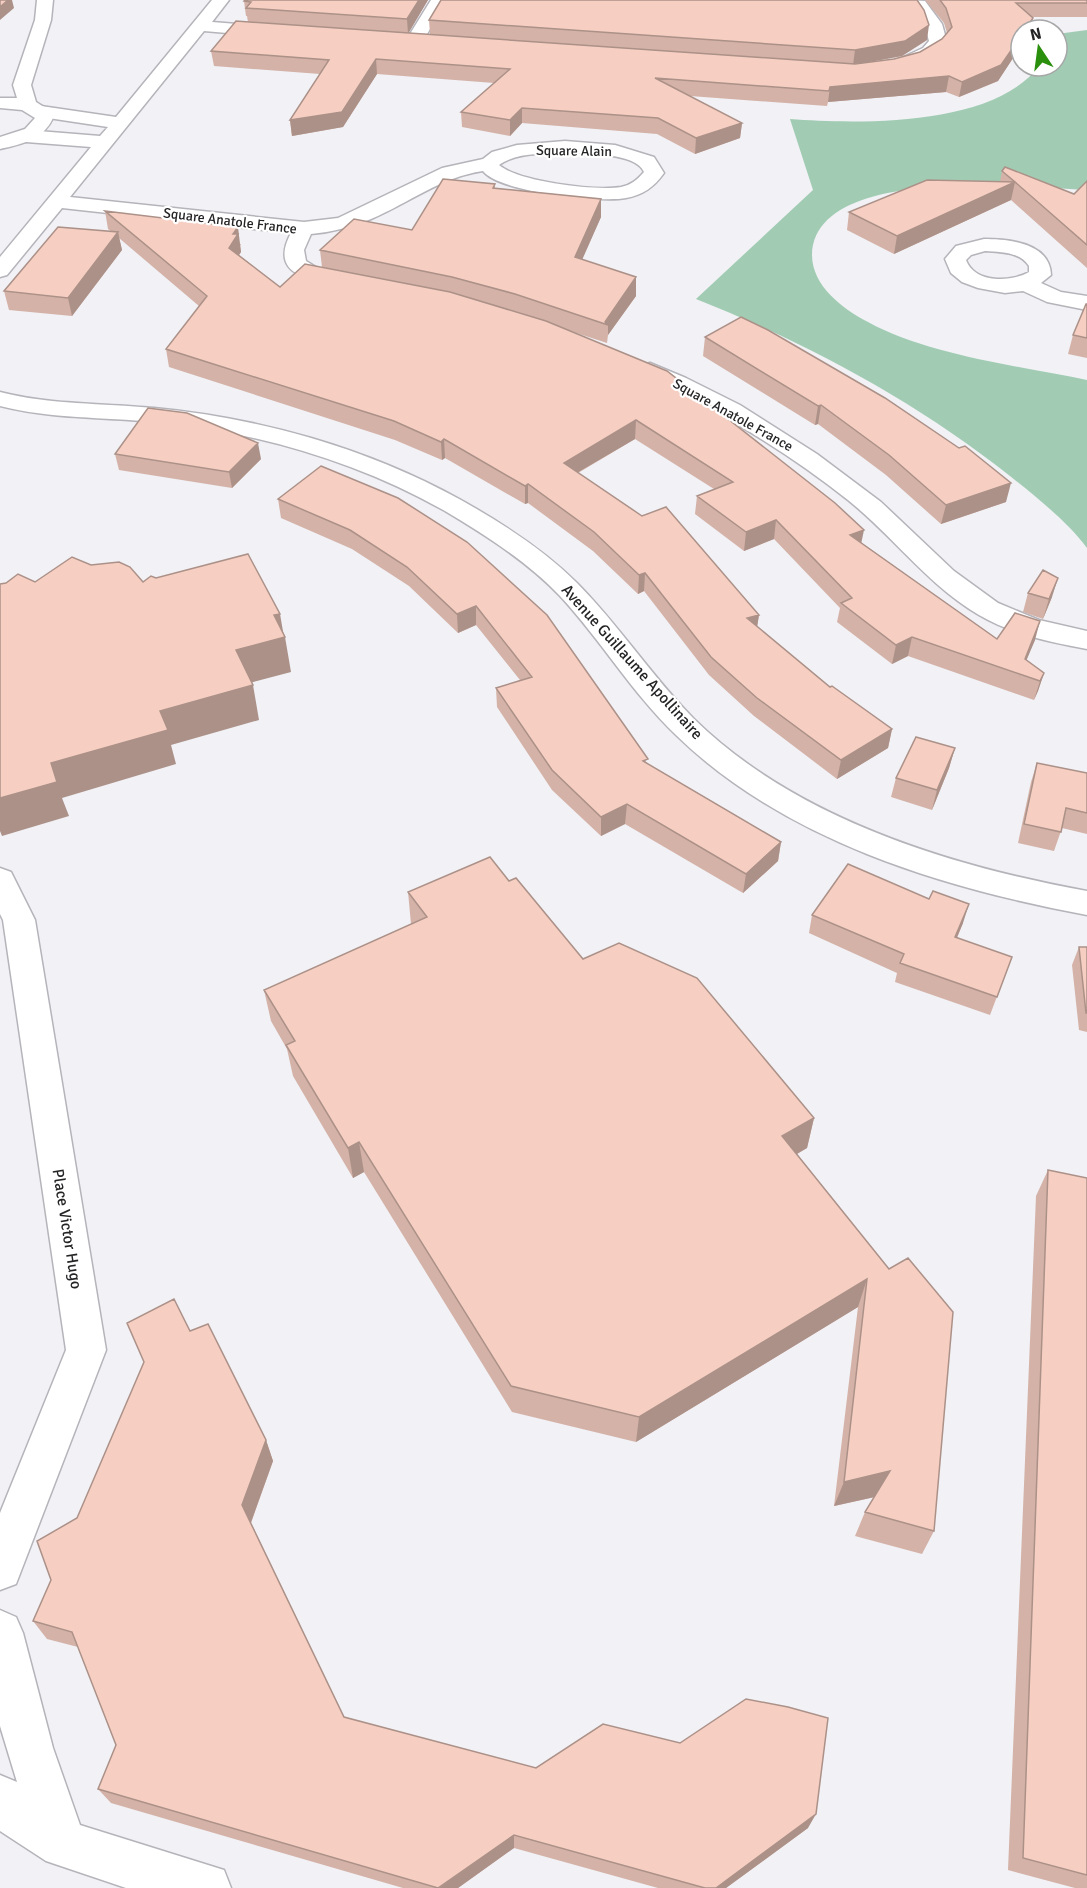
<svg xmlns="http://www.w3.org/2000/svg" width="1087" height="1888" viewBox="0 0 1087 1888" font-family="Signika,sans-serif">
  <style>
    .green { fill: #a1ccb3 }
    .lines { fill: none; stroke-linecap: round; stroke-linejoin: round }
    .minor-casing { stroke: #b5b4ba; stroke-width: 3 }
    .secondary-casing { stroke: #b5b4ba; stroke-width: 3 }
    .minor { fill: #fff; fill-rule: evenodd }
    .secondary { fill: #fff; fill-rule: evenodd }
    .wall { fill: #d4b2a7 }
    .shaded-wall { fill: #ac9188 }
    .building { fill: #f6cfc2; stroke: #ac9188; stroke-width: 1.5 }
    .labels { text-anchor: middle; dominant-baseline: central; stroke-width: 4.5; stroke-linejoin: round; paint-order: stroke }
    .far-street-label { font-size: 14px; fill: #242426; stroke: #fff }
    .street-label { font-size: 16px; fill: #242426; stroke: #fff }
  </style>
  <rect width="100%" height="100%" fill="#f1f1f6"/>
  <!-- green -->
  <path class="green" d="M 1087,30 L 1087,190 C 1030,187 814,164 812,255 C 812,286 843,309 868,322 C 928,355 1019,366 1087,380 L 1087,548 C 1066,520 1037,498 1010,476 C 915,401 809,344 696,299 L 813,190 L 790,119 C 858,124 993,127 1039,66 L 1057,66 L 1057,34 Z"/>
  <g class="lines">
    <!-- minor casing -->
    <g class="minor-casing">
      <path id="minor" d="M 212,0 L 229,0 L 212,22 L 273,27 L 279,28 L 281,32 L 279,36 L 273,37 L 204,31 L 70,197 L 304,222 L 338,218 L 442,168 L 483,159 L 492,152 L 517,145 L 565,141 L 615,145 L 654,157 L 664,173 C 654,187 643,195 626,198 C 600,203 499,192 483,171 C 441,177 409,203 371,219 C 352,227 332,232 311,234 L 304,250 L 306,261 L 319,269 L 353,276 L 356,281 L 353,286 C 341,288 331,285 320,282 C 290,275 275,263 291,233 L 62,208 L 7,275 L 0,277 L 0,257 L 91,147 L 26,142 L 19,140 L 17,136 L 19,132 L 26,130 L 100,136 L 108,127 L 35,116 L 32,112 L 35,108 L 41,106 L 116,117 ZM 565,153 C 584,154 636,152 644,172 C 637,180 631,185 621,187 C 595,191 519,182 499,165 C 517,152 544,154 565,153 Z
        M 431,0 L 447,0 L 420,46 L 408,46 L 405,42 Z
        M 906,0 L 925,1 L 942,24 L 947,42 C 937,56 913,73 895,69 L 892,65 L 895,61 L 923,48 L 929,41 L 923,19 Z
        M 984,239 C 1009,239 1050,243 1051,275 L 1041,283 L 1061,292 L 1087,296 L 1087,310 L 1047,302 L 1023,291 L 1005,293 L 978,288 L 962,282 L 951,273 L 945,259 L 956,246 ZM 985,251 C 1001,252 1020,252 1029,266 L 1029,272 C 1012,282 975,284 966,260 L 971,255 Z
        M 650,363 L 686,378 L 740,405 L 817,454 L 881,502 L 954,571 L 998,603 L 1039,620 L 1087,631 L 1087,649 C 1050,642 1011,634 979,615 C 928,585 893,536 848,500 C 785,450 716,409 642,375 L 639,370 L 642,365 Z
        M 0,392 C 51,405 102,403 154,408 C 260,418 367,448 461,500 C 502,523 544,550 577,583 C 619,625 652,677 694,719 C 796,819 950,866 1087,891 L 1087,915 C 942,888 784,840 676,735 C 632,693 601,640 560,596 C 528,562 485,535 445,511 C 356,461 256,432 155,422 C 103,417 51,419 0,406 Z
        M 0,868 L 11,872 L 35,920 L 106,1350 L 16,1584 L 0,1590 L 0,1513 L 66,1350 L 3,920 L 0,914 Z
        M 0,1610 L 16,1617 L 23,1633 L 53,1748 L 80,1825 L 224,1870 L 231,1888 L 126,1888 L 46,1861 L 0,1831 L 0,1775 L 17,1782 L 0,1726 Z"/>
    </g>
    <!-- secondary casing -->
    <g class="secondary-casing">
      <path id="secondary" d="M 37,0 L 53,0 L 51,20 L 31,85 L 36,102 L 47,109 L 53,118 C 43,140 22,144 0,149 L 0,137 L 25,129 L 35,118 L 22,110 L 0,108 L 0,98 L 17,98 L 13,85 L 35,20 Z"/>
    </g>
    <!-- minor -->
    <use href="#minor" class="minor"/>
    <!-- secondary -->
    <use href="#secondary" class="secondary"/>
  </g>
  <!-- wall -->
  <path class="wall" d="M 428,0 L 408,33 L 430,34 L 429,20 L 927,40 L 902,56 L 859,64 L 894,59 L 920,52 L 942,39 L 947,33 L 944,23 L 925,0 L 1087,0 L 1087,17 L 1032,17 L 1033,18 L 1030,30 L 1021,30 L 1021,46 L 998,81 L 959,97 L 946,92 L 828,102 L 827,106 L 690,96 L 742,123 L 740,138 L 695,154 L 657,134 L 522,123 L 510,136 L 462,127 L 461,112 L 494,83 L 377,74 L 343,127 L 292,136 L 290,120 L 320,74 L 214,66 L 211,51 L 248,22 L 247,16 L 246,16 L 244,1 Z
    M 1002,171 L 1074,194 L 1087,181 L 1087,268 L 1011,200 L 894,254 L 847,230 L 849,212 L 1000,182 Z
    M 495,184 L 495,188 L 601,199 L 601,217 L 582,259 L 636,296 L 608,335 L 607,343 L 567,330 L 862,543 L 997,639 L 1035,640 L 1026,660 L 1044,673 L 1038,691 L 1034,700 L 908,656 L 892,664 L 837,622 L 840,608 L 774,539 L 744,551 L 695,514 L 697,496 L 714,489 L 635,439 L 578,473 L 759,615 L 757,626 L 830,687 L 892,729 L 888,748 L 837,779 L 754,716 L 709,675 L 644,591 L 638,594 L 593,551 L 528,503 L 525,504 L 445,458 L 442,460 L 395,440 L 169,367 L 166,349 L 199,306 L 119,238 L 122,250 L 72,316 L 9,310 L 4,291 L 112,232 L 108,229 L 105,211 L 241,244 L 240,246 L 241,252 L 239,255 L 280,287 L 322,267 L 320,250 L 412,230 Z
    M 1087,304 L 1087,358 L 1068,354 L 1073,335 Z
    M 705,337 L 1006,502 L 941,524 L 886,475 L 818,424 L 815,425 L 703,356 Z
    M 115,454 L 261,459 L 232,488 L 119,470 Z
    M 398,498 L 648,764 L 781,842 L 778,861 L 743,893 L 625,824 L 601,836 L 552,790 L 497,707 L 496,688 L 520,680 L 476,625 L 458,633 L 409,586 L 352,549 L 281,518 L 278,499 Z
    M 1028,593 L 1052,597 L 1043,619 L 1023,612 Z
    M 955,748 L 949,768 L 932,810 L 891,797 L 896,778 Z
    M 1037,763 L 1087,773 L 1087,834 L 1062,828 L 1054,851 L 1018,843 L 1031,782 Z
    M 509,881 L 583,959 L 814,1118 L 807,1148 L 797,1154 L 889,1269 L 934,1531 L 922,1554 L 855,1536 L 865,1512 L 875,1497 L 834,1506 L 858,1307 L 636,1442 L 512,1412 L 364,1172 L 353,1178 L 293,1076 L 287,1049 L 271,1021 L 264,990 L 411,924 L 408,892 Z
    M 812,915 L 963,923 L 957,938 L 1012,957 L 990,1015 L 895,982 L 897,973 L 809,933 Z
    M 1079,947 L 1087,947 L 1087,1032 L 1079,1030 L 1072,965 Z
    M 1048,1170 L 1087,1178 L 1087,1888 L 1075,1888 L 1008,1870 L 1036,1196 Z
    M 190,1331 L 266,1440 L 273,1461 L 251,1523 L 344,1717 L 536,1768 L 808,1828 L 726,1888 L 658,1888 L 514,1848 L 458,1888 L 403,1888 L 111,1803 L 98,1789 L 116,1745 L 78,1647 L 47,1639 L 33,1621 L 51,1580 L 77,1518 Z"/>
  <!-- shaded-wall -->
  <path class="shaded-wall" d="M 8,0 L 12,0 L 14,8 L 0,20 L 0,7 Z
    M 419,0 L 428,0 L 408,34 L 407,19 Z
    M 1033,18 L 1030,30 L 1025,30 Z
    M 929,25 L 927,40 L 902,56 L 853,65 L 855,50 Z
    M 1021,36 L 1021,46 L 998,81 L 959,97 L 962,82 Z
    M 376,59 L 377,74 L 343,127 L 292,136 L 290,120 Z
    M 949,76 L 946,92 L 828,102 L 830,87 Z
    M 522,108 L 522,123 L 510,136 L 510,120 Z
    M 742,123 L 740,138 L 695,154 L 696,138 Z
    M 1015,182 L 1011,200 L 894,254 L 897,236 Z
    M 601,199 L 601,217 L 575,276 L 575,257 Z
    M 238,227 L 241,252 L 232,265 L 229,248 L 233,234 Z
    M 118,232 L 122,250 L 72,316 L 68,298 Z
    M 636,277 L 636,296 L 608,335 L 608,325 L 605,322 Z
    M 821,405 L 818,424 L 815,425 L 818,406 Z
    M 636,420 L 635,439 L 563,481 L 564,463 Z
    M 444,439 L 445,458 L 442,460 L 441,442 Z
    M 258,443 L 261,459 L 232,488 L 229,472 Z
    M 1011,483 L 1006,502 L 941,524 L 946,505 Z
    M 528,484 L 528,503 L 525,504 L 525,486 Z
    M 776,520 L 774,539 L 744,551 L 746,532 Z
    M 864,530 L 860,549 L 850,535 Z
    M 645,573 L 644,591 L 638,594 L 639,575 Z
    M 1058,578 L 1052,597 L 1043,619 L 1049,599 Z
    M 476,606 L 476,625 L 458,633 L 457,614 Z
    M 280,614 L 284,637 L 285,637 L 291,672 L 242,685 L 236,650 L 274,615 Z
    M 759,615 L 756,634 L 747,618 Z
    M 1040,621 L 1035,640 L 1019,678 L 1025,659 Z
    M 912,637 L 908,656 L 892,664 L 896,645 Z
    M 1044,673 L 1038,691 L 1034,700 L 1040,681 Z
    M 253,685 L 259,720 L 171,745 L 176,764 L 62,798 L 69,816 L 2,836 L 0,831 L 0,798 L 51,763 L 160,711 Z
    M 892,729 L 888,748 L 837,779 L 841,760 Z
    M 955,748 L 949,768 L 932,810 L 937,790 Z
    M 627,804 L 625,824 L 601,836 L 601,817 Z
    M 781,842 L 778,861 L 743,893 L 746,874 Z
    M 969,904 L 963,923 L 949,956 L 955,937 Z
    M 814,1118 L 807,1148 L 776,1166 L 782,1136 Z
    M 359,1142 L 364,1172 L 353,1178 L 348,1148 Z
    M 867,1279 L 858,1307 L 636,1442 L 639,1417 Z
    M 266,1440 L 273,1461 L 250,1525 L 242,1505 Z
    M 890,1471 L 879,1496 L 834,1506 L 844,1482 Z
    M 816,1814 L 808,1828 L 726,1888 L 716,1888 Z
    M 514,1835 L 514,1848 L 458,1888 L 439,1888 Z"/>
  <!-- building -->
  <path class="building" d="M 0,0 L 8,0 L 0,7 Z
    M 245,0 L 419,0 L 407,19 L 246,8 L 251,2 L 244,1 Z
    M 441,0 L 917,0 L 924,10 L 929,25 L 905,41 L 855,50 L 429,20 Z
    M 940,0 L 1087,0 L 1087,3 L 1016,3 L 1033,18 L 1025,30 L 1021,30 L 1021,36 L 1001,65 L 962,82 L 949,76 L 830,87 L 829,91 L 655,78 L 742,123 L 696,138 L 658,118 L 522,108 L 510,120 L 461,112 L 510,69 L 376,59 L 342,112 L 290,120 L 329,60 L 211,51 L 236,21 L 855,64 L 894,59 L 920,52 L 942,39 L 952,27 L 946,8 Z
    M 1005,167 L 1074,194 L 1087,181 L 1087,245 L 1015,182 L 897,236 L 849,212 L 927,180 L 1015,182 L 1002,171 Z
    M 443,179 L 495,184 L 493,188 L 601,199 L 575,257 L 636,277 L 605,322 L 608,325 L 515,294 L 452,277 L 320,250 L 354,219 L 412,230 Z
    M 105,211 L 238,227 L 233,234 L 238,234 L 229,248 L 280,287 L 305,264 L 450,292 L 546,321 L 667,371 L 835,503 L 864,530 L 850,535 L 997,639 L 1015,613 L 1040,621 L 1025,659 L 1044,673 L 1040,681 L 912,637 L 896,645 L 841,603 L 852,598 L 776,520 L 746,532 L 697,496 L 733,482 L 636,420 L 564,463 L 642,516 L 666,507 L 759,615 L 747,618 L 830,687 L 832,686 L 892,729 L 841,760 L 757,698 L 711,657 L 645,573 L 639,575 L 594,532 L 528,484 L 525,486 L 444,439 L 441,442 L 394,421 L 166,349 L 207,296 Z
    M 58,227 L 118,232 L 68,298 L 4,291 Z
    M 1086,304 L 1087,304 L 1087,338 L 1073,335 Z
    M 741,317 L 768,330 L 885,398 L 959,448 L 965,446 L 1011,483 L 946,505 L 889,455 L 821,405 L 818,406 L 705,337 Z
    M 148,408 L 187,413 L 258,443 L 229,472 L 115,454 Z
    M 321,466 L 398,498 L 467,542 L 547,615 L 648,759 L 643,761 L 781,842 L 746,874 L 627,804 L 601,817 L 552,770 L 496,688 L 532,677 L 476,606 L 457,614 L 407,567 L 350,530 L 278,499 Z
    M 248,554 L 280,614 L 274,615 L 285,637 L 236,650 L 253,685 L 160,711 L 168,730 L 51,763 L 57,782 L 0,798 L 0,584 L 6,583 L 18,574 L 35,582 L 72,557 L 91,565 L 119,562 L 130,567 L 143,582 L 151,576 L 156,578 Z
    M 1043,570 L 1058,578 L 1049,599 L 1028,593 Z
    M 916,737 L 955,748 L 937,790 L 896,778 Z
    M 1037,763 L 1087,773 L 1087,813 L 1066,808 L 1061,832 L 1024,824 Z
    M 490,857 L 509,881 L 516,878 L 583,959 L 619,943 L 697,978 L 814,1118 L 782,1136 L 889,1269 L 908,1258 L 953,1312 L 934,1531 L 865,1512 L 890,1471 L 844,1482 L 867,1279 L 639,1417 L 511,1386 L 359,1142 L 348,1148 L 286,1045 L 295,1041 L 264,990 L 427,917 L 408,892 Z
    M 848,864 L 929,899 L 933,891 L 969,904 L 955,937 L 1012,957 L 997,997 L 900,963 L 904,954 L 812,915 Z
    M 1079,947 L 1087,947 L 1087,1013 L 1086,1013 Z
    M 1048,1170 L 1087,1178 L 1087,1875 L 1023,1858 Z
    M 174,1299 L 190,1331 L 208,1324 L 266,1440 L 242,1505 L 344,1717 L 536,1768 L 603,1724 L 680,1743 L 746,1699 L 788,1707 L 828,1718 L 816,1814 L 716,1888 L 705,1888 L 514,1835 L 438,1888 L 98,1789 L 116,1745 L 72,1632 L 33,1621 L 51,1580 L 37,1541 L 77,1518 L 144,1362 L 127,1323 Z"/>
  <g class="labels">
    <!-- far-street labels -->
    <g class="far-street-label">
      <text transform="translate(574 151) rotate(1)">Square Alain</text>
      <text transform="translate(230 221) rotate(7)">Square Anatole France</text>
      <text transform="translate(733 415) rotate(29)">Square Anatole France</text>
    </g>
    <!-- street labels -->
    <g class="street-label">
      <text transform="translate(632 662) rotate(48)">Avenue Guillaume Apollinaire</text>
      <text transform="translate(67 1229) rotate(81)">Place Victor Hugo</text>
    </g>
  </g>
  <!-- north arrow -->
  <g transform="translate(1039 48) rotate(347)"><circle r="28" fill="#ffffff" stroke="#a7a7a8" stroke-width="1.5"/>
  <path d="M0-4.5L10 22L0 15L-10 22Z" fill="#298f0d"/>
  <text y="-9" font-size="16" font-weight="bold" text-anchor="middle" fill="#242426">N</text>
  </g>
</svg>
